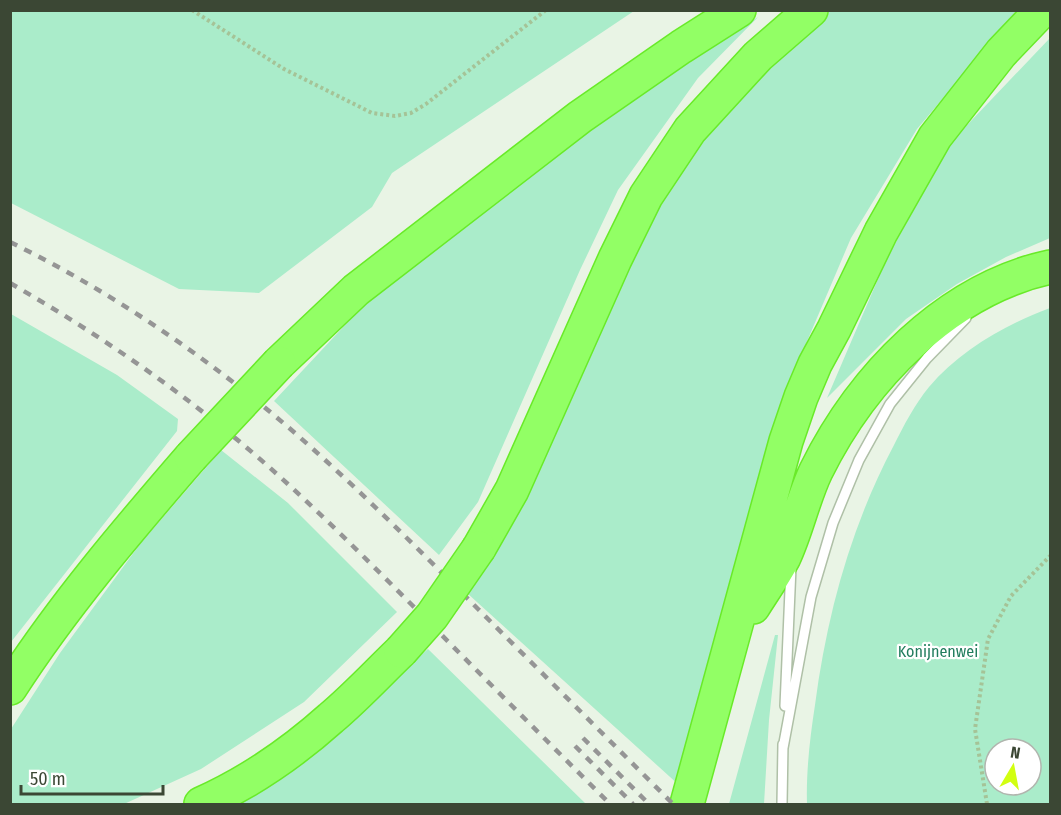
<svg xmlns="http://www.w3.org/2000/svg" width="1061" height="815" viewBox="0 0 1061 815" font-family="'Fira Sans Condensed',sans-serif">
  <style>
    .green { fill: #aaecca; fill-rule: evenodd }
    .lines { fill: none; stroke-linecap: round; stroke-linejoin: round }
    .lane-casing { stroke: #afc0a7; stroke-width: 12 }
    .highway-casing { stroke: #69ea29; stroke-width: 36 }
    .path { stroke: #a5c397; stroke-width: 4; stroke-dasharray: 3 3; stroke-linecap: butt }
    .lane { stroke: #fff; stroke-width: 9 }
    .highway { stroke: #92ff65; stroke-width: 33 }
    .rail { stroke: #959595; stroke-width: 4.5; stroke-dasharray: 8 8; stroke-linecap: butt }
    .highway-bridge-casing { stroke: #69ea29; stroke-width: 36; stroke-linecap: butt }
    .highway-bridge { stroke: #92ff65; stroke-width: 33 }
    .labels { text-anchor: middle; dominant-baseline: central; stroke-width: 4.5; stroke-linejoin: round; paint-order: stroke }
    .park-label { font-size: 16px; fill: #227d5e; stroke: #fff }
  </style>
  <rect width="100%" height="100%" fill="#e9f4e5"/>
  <!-- green -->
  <path class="green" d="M 10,11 L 11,10 L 634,11 L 392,173 L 372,207 L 259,293 L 179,289 L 11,203 Z
    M 827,11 L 1017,11 L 917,129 L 851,238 L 794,372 L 680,786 L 467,593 L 615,281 L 674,180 L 739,94 Z
    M 758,17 L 698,78 L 618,190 L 580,270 L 478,502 L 439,555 L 274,401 L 376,292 L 520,175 Z
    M 1050,38 L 1050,238 L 1006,257 L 957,284 L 906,319 L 827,398 L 887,258 L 951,142 Z
    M 1050,308 L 1050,804 L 807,804 C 806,772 810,737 815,705 C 827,614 851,526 894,445 C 904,425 915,404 929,387 C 960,350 1007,324 1050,308 ZM 995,749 L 1031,749 L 1031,785 L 995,785 Z
    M 11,314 L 117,375 L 178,419 L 177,431 L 11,642 Z
    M 221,450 L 288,503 L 397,612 L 304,702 L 201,769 L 124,804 L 11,804 L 11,729 L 60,653 L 140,544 Z
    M 775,635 L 778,635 L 769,720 L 764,804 L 729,804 Z
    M 428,649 L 586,804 L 231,804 L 321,742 Z"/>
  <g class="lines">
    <!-- lane casing -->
    <g class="lane-casing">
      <path id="lane" d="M 785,706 L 791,567
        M 783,748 L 811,597 L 833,523 L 859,460 L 890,404 L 927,358 L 966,318
        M 782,804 L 783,744"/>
    </g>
    <!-- highway casing -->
    <g class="highway-casing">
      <path id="highway" d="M 279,363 L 356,290 L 580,117 L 681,47 L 739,10
        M 479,548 L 512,490 L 615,259 L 646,196 L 690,130 L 758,56 L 811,10
        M 753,607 C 763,591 775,574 784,557 C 797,529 803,498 816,471 C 862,378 946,290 1050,267
        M 10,688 C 63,606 127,531 191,457
        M 201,804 C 248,783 293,752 331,718 C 356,697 378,673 401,651
        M 687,804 L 786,441 L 801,397 L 815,364 L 834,329 L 881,232 L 935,137 L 1001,53 L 1042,10"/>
    </g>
    <!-- path -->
    <path class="path" d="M 192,10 L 284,69 L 372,113 L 395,116 L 411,113 L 426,104 L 546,10
      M 987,804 L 975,729 L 988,639 L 1011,596 L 1050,556"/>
    <!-- lane -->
    <use href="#lane" class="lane"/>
    <!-- highway -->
    <use href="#highway" class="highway"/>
    <!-- rail -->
    <path class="rail" d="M 10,242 C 110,291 204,355 288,427 C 355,485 416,547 478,609 C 543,674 608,739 673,804
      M 10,283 C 81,324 149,369 213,420 C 284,476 348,541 412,605 C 478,672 544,738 610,804
      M 583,738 L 649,804
      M 575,746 L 633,804"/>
    <!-- highway-bridge casing -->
    <g class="highway-bridge-casing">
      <path id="highway-bridge" d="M 191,457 L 279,363
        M 401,651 L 432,616 L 479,548"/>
    </g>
    <!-- highway-bridge -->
    <use href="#highway-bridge" class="highway-bridge"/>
  </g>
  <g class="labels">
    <!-- park labels -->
    <g class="park-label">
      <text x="938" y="651">Konijnenwei</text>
    </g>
  </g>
  <!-- border -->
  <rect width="1061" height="815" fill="none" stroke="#3b4734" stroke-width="24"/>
  <!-- north arrow -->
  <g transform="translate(1013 767) rotate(10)"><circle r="28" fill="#ffffff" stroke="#b1b5ae" stroke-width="1.5"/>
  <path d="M0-4.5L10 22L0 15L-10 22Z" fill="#d2ff11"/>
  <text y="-9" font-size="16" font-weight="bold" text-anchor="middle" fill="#3b4734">N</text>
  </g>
  <!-- scale -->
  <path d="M21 785v9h142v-9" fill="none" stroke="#3b4734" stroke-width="3"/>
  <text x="30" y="785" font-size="18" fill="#3b4734" stroke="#ffffff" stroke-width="4.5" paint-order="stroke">50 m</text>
</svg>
